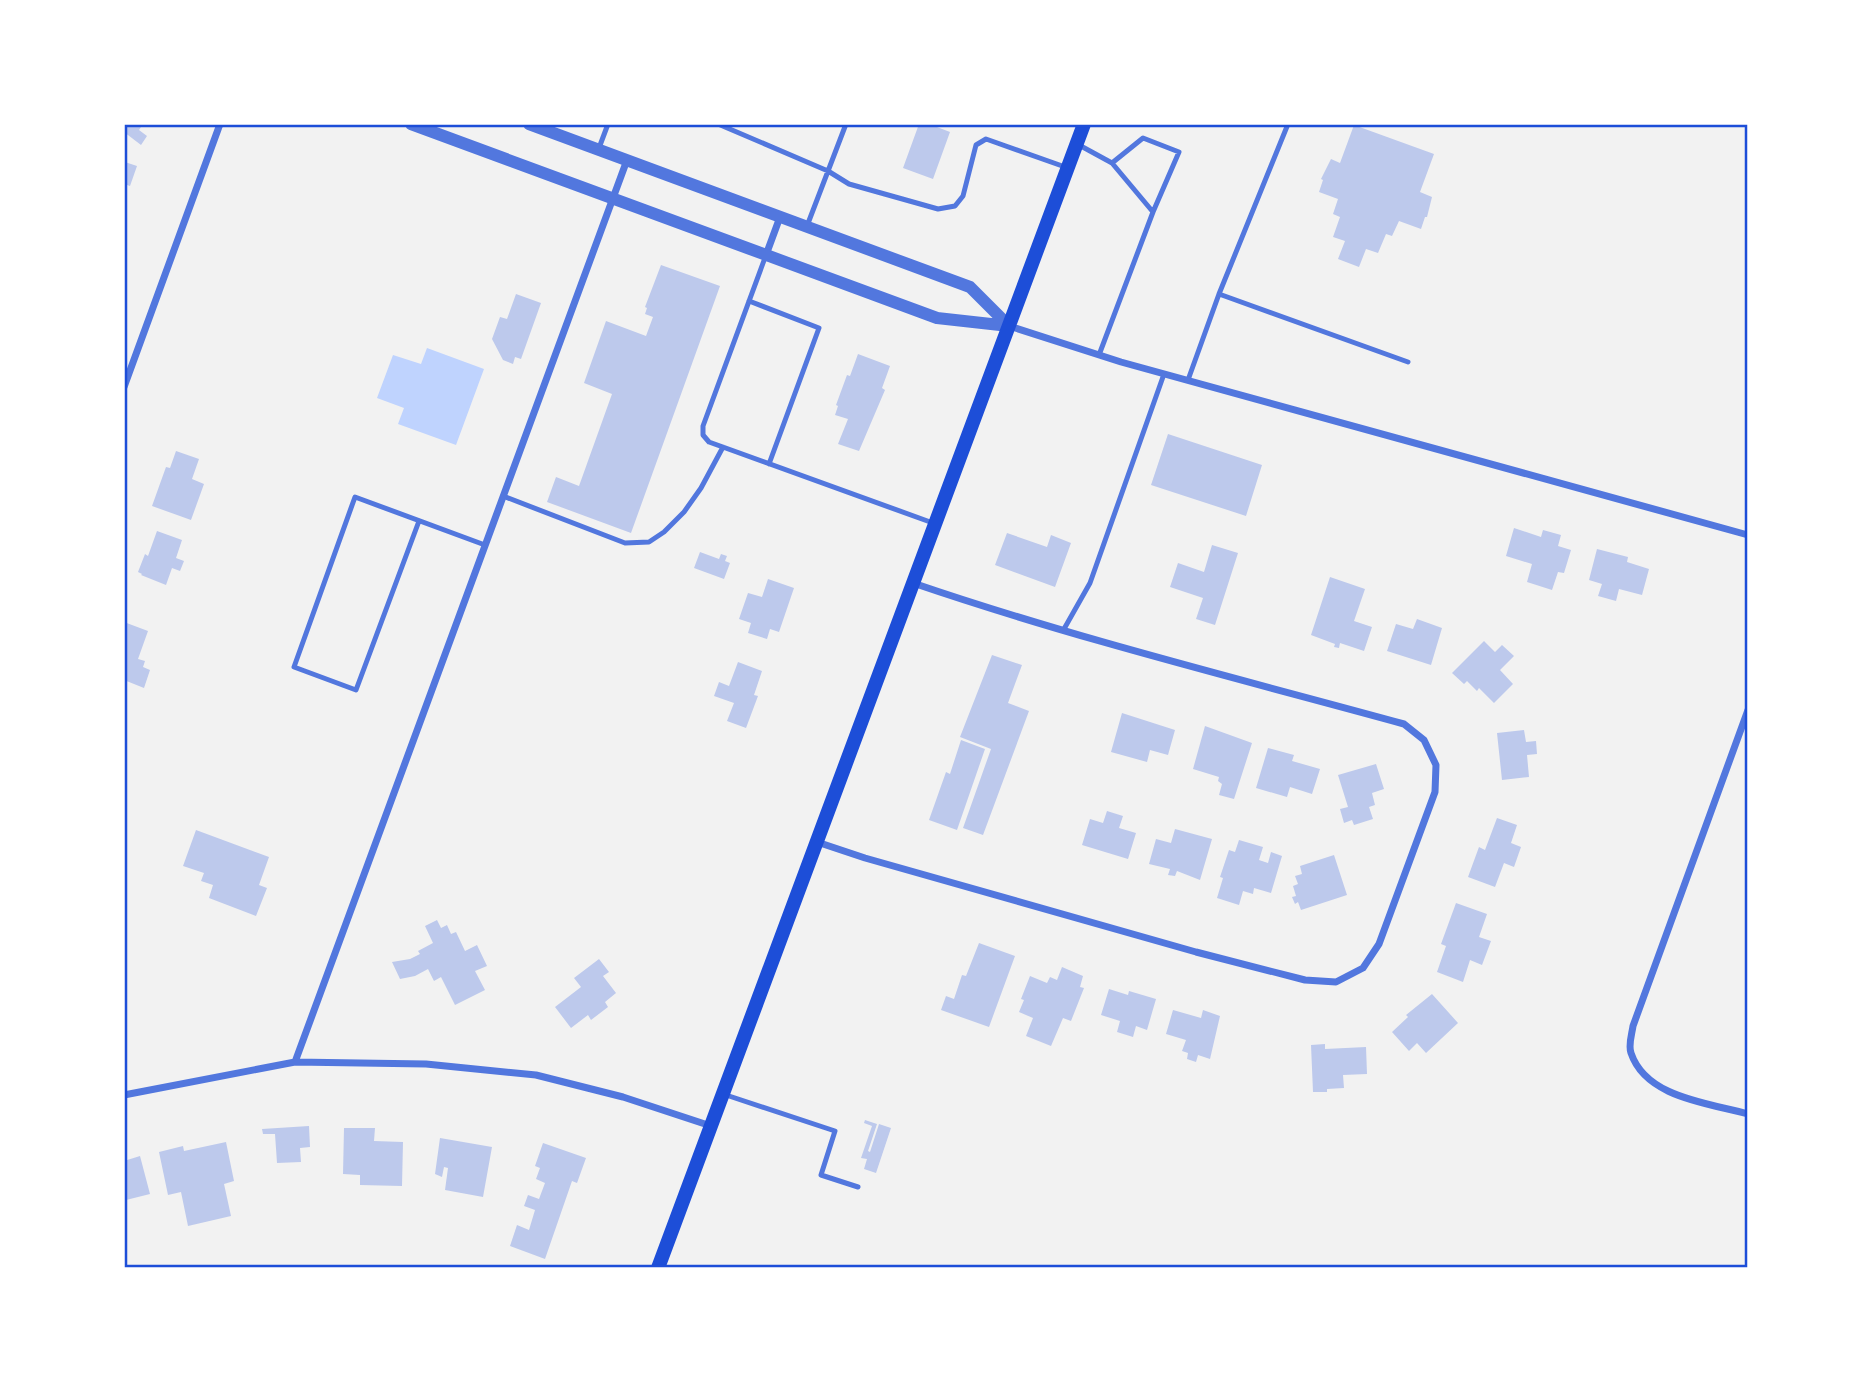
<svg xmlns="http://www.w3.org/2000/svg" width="1872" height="1392" viewBox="0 0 1872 1392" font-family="Literata,serif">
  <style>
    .water { fill: #bfd3fe }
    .building { fill: #bdc9ec }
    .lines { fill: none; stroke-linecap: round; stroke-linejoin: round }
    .service { stroke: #5277de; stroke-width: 5 }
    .minor { stroke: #5277de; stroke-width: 7 }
    .tertiary { stroke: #5277de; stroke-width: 12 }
    .secondary { stroke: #1d4ed8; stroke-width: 14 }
    .neatline { fill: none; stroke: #1d4ed8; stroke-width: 2.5 }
  </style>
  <rect width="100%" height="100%" fill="#f2f2f2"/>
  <!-- water -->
  <path class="water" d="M 427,348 L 484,369 L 456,445 L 398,424 L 404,408 L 377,398 L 393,355 L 421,364 Z"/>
  <!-- building -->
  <path class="building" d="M 124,124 L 143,124 L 139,130 L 147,136 L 141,145 L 124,132 Z
    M 919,124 L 929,124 L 950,132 L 933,179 L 903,168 Z
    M 1354,125 L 1434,154 L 1420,192 L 1432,197 L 1427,217 L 1425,217 L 1421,229 L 1399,221 L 1392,236 L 1386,234 L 1378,253 L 1366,249 L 1359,267 L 1338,259 L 1345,241 L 1333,237 L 1340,217 L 1333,214 L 1338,199 L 1319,192 L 1323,180 L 1321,179 L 1331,159 L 1340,163 Z
    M 124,155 L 127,156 L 125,162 L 137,166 L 130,186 L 124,184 Z
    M 661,265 L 720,286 L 631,533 L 547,502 L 556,477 L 579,486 L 612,394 L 584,383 L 606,321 L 646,336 L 653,317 L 645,314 L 647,308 L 645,307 Z
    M 516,294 L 541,303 L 521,359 L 515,357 L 513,364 L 503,360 L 492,339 L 500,317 L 507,319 Z
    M 858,354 L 890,366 L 882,388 L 885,390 L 859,451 L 838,444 L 848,419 L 835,415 L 838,406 L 836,405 L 847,375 L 850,376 Z
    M 1168,434 L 1262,465 L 1246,516 L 1151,485 Z
    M 176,451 L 199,459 L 192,479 L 204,484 L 191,520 L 152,506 L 166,467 L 170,468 Z
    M 1514,528 L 1541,537 L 1543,530 L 1561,535 L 1558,546 L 1571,550 L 1564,573 L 1558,572 L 1552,590 L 1527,582 L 1532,564 L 1506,556 Z
    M 157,531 L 182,540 L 176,558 L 184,561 L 180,571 L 172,568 L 166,585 L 141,575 L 142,574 L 138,572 L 145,554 L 148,556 Z
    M 1007,533 L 1047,547 L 1051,535 L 1071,543 L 1055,587 L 995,565 Z
    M 1212,545 L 1238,553 L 1215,625 L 1196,619 L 1203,598 L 1170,587 L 1178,563 L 1204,572 Z
    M 1597,549 L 1628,557 L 1627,562 L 1649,569 L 1642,595 L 1619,589 L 1616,601 L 1598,596 L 1602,584 L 1589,580 Z
    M 700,552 L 719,559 L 721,554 L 727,556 L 725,561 L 730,563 L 724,579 L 694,568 Z
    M 1330,577 L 1365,589 L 1354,621 L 1372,627 L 1364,651 L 1340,643 L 1339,648 L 1334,647 L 1335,644 L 1311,635 Z
    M 768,579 L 794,588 L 779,632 L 770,629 L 767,639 L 748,633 L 751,623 L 739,619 L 748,593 L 762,597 Z
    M 1417,619 L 1442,628 L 1431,665 L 1387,651 L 1396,624 L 1413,629 Z
    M 124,622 L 148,631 L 138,659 L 145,661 L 143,667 L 150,670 L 144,688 L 124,680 Z
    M 1484,641 L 1495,652 L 1502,645 L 1514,656 L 1500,670 L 1513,684 L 1494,703 L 1479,688 L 1477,691 L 1467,681 L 1464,684 L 1452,673 Z
    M 992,655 L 1022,665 L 1008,703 L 1029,711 L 983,835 L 963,828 L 991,749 L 960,737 Z
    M 738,662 L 762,671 L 754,695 L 758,696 L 746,728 L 727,721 L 734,703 L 714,696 L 719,682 L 729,686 Z
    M 1122,713 L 1175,730 L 1168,755 L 1150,750 L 1147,762 L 1111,752 Z
    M 1205,726 L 1252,743 L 1234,799 L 1219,795 L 1222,784 L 1218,781 L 1219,777 L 1193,769 Z
    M 1524,730 L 1526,742 L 1536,741 L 1537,754 L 1527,755 L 1529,777 L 1502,780 L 1497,733 Z
    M 961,740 L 985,749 L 957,830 L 929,820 L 946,772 L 950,774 Z
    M 1268,748 L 1294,755 L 1292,761 L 1320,769 L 1312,794 L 1290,787 L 1287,797 L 1256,788 Z
    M 1376,764 L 1384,789 L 1372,793 L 1375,805 L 1369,807 L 1373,819 L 1354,825 L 1352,820 L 1344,823 L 1340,809 L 1348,807 L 1338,775 Z
    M 1107,811 L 1123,816 L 1119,828 L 1136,833 L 1128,859 L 1082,845 L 1090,819 L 1103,823 Z
    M 1497,818 L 1517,825 L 1511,843 L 1521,847 L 1514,867 L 1504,863 L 1495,887 L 1468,877 L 1479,847 L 1485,850 Z
    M 1175,829 L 1212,839 L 1200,880 L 1177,871 L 1175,876 L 1168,875 L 1170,869 L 1149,864 L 1156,839 L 1171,843 Z
    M 196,830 L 269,857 L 259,885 L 267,888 L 256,916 L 209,898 L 213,885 L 201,881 L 204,873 L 183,866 Z
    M 1239,840 L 1263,847 L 1259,860 L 1268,863 L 1271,852 L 1282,856 L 1271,893 L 1254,888 L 1253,894 L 1243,891 L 1239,905 L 1217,898 L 1223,878 L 1220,877 L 1229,850 L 1235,852 Z
    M 1334,855 L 1347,895 L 1301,910 L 1298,902 L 1295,904 L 1292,897 L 1296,896 L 1293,886 L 1298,884 L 1295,876 L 1302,874 L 1300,866 Z
    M 1456,903 L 1487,914 L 1479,937 L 1491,941 L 1482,965 L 1470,960 L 1463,982 L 1437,972 L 1446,946 L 1441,944 Z
    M 437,920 L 441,928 L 447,925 L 451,934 L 456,932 L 465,951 L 477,945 L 487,966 L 475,971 L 485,990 L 455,1005 L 441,977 L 434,981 L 428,969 L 415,976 L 400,979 L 392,962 L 410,959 L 420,954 L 418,951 L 433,943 L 425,926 Z
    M 979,943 L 1015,956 L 989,1027 L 941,1010 L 946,996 L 954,999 L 962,975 L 966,976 Z
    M 599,959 L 609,972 L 603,976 L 616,993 L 605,1002 L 608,1007 L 591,1020 L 588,1015 L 571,1028 L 555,1007 L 581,987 L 574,978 Z
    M 1062,967 L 1083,976 L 1080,987 L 1084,988 L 1071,1021 L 1063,1018 L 1051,1046 L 1026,1036 L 1033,1018 L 1019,1012 L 1024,1000 L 1021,999 L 1030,976 L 1047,983 L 1050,977 L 1057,980 Z
    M 1109,989 L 1128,995 L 1129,991 L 1156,999 L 1147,1030 L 1136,1026 L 1133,1037 L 1117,1032 L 1120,1021 L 1101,1015 Z
    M 1432,994 L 1458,1023 L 1426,1053 L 1417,1043 L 1409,1051 L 1392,1032 L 1408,1017 L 1406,1015 Z
    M 1173,1010 L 1201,1018 L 1203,1010 L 1220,1016 L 1210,1059 L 1198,1055 L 1196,1062 L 1187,1059 L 1188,1053 L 1182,1051 L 1186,1040 L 1166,1034 Z
    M 1325,1044 L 1325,1049 L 1366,1047 L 1367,1074 L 1343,1075 L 1344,1088 L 1327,1089 L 1327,1092 L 1313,1092 L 1311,1045 Z
    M 865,1120 L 877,1124 L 868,1151 L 870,1152 L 879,1124 L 891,1128 L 876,1173 L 864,1169 L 867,1159 L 861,1158 L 872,1126 L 864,1123 Z
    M 309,1126 L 310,1147 L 300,1148 L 301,1162 L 277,1163 L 275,1134 L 263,1134 L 262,1129 Z
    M 344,1128 L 375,1128 L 374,1141 L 403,1142 L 402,1186 L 360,1185 L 360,1175 L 343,1174 Z
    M 440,1138 L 492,1147 L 483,1197 L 445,1190 L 448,1168 L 444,1167 L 442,1177 L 435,1174 Z
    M 226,1142 L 234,1181 L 224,1184 L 231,1216 L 188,1226 L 181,1192 L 168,1195 L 159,1152 L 183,1146 L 184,1151 Z
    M 543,1143 L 586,1158 L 577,1183 L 572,1181 L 545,1259 L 510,1246 L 517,1225 L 529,1230 L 535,1210 L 524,1206 L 528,1195 L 539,1199 L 545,1183 L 536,1179 L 540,1168 L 535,1166 Z
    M 140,1156 L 150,1194 L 126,1200 L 124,1161 Z"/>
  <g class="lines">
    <!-- service -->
    <path class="service" d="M 718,124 L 828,171 L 849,184 L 938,209 L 955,206 L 963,196 L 976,145 L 986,139 L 1068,168
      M 1079,145 L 1112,163 L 1153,212 L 1099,355
      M 599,148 L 608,124
      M 1112,163 L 1143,138 L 1179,152 L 1153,212
      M 807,226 L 846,124
      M 766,255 L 703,426 L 703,435 L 709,442 L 933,523
      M 1219,294 L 1288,124
      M 749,301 L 819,328 L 769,464
      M 1188,380 L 1219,294 L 1408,362
      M 503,496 L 625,543 L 649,542 L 664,532 L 684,512 L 701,488 L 723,447
      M 419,521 L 356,690 L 294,667 L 355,497 L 485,545
      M 1064,629 L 1090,583 L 1164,374
      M 726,1095 L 835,1131 L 821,1175 L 858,1187"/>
    <!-- minor -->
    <path class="minor" d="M 766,255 L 780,217
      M 1009,326 L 1121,362 L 1748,535
      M 124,387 L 220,124
      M 1748,710 L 1633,1026 C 1632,1034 1628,1045 1631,1053 C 1646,1098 1709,1103 1748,1114
      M 817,842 L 865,858 L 1196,952 L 1305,980 L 1336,982 L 1363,968 L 1379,944 L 1435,792 L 1436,765 L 1424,740 L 1404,724 C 1240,679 1074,638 913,583
      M 295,1062 L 627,160
      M 124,1095 L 295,1062 L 426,1064 L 536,1075 L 623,1097 L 711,1126"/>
    <!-- tertiary -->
    <path class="tertiary" d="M 411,124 L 937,318 L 1009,326
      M 529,124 L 970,287 L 1009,326"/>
    <!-- secondary -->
    <path class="secondary" d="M 658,1268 L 1084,124"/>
  </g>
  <!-- border -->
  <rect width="1872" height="1392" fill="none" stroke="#ffffff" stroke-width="252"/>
  <rect x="126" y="126" width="1620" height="1140" class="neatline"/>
</svg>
